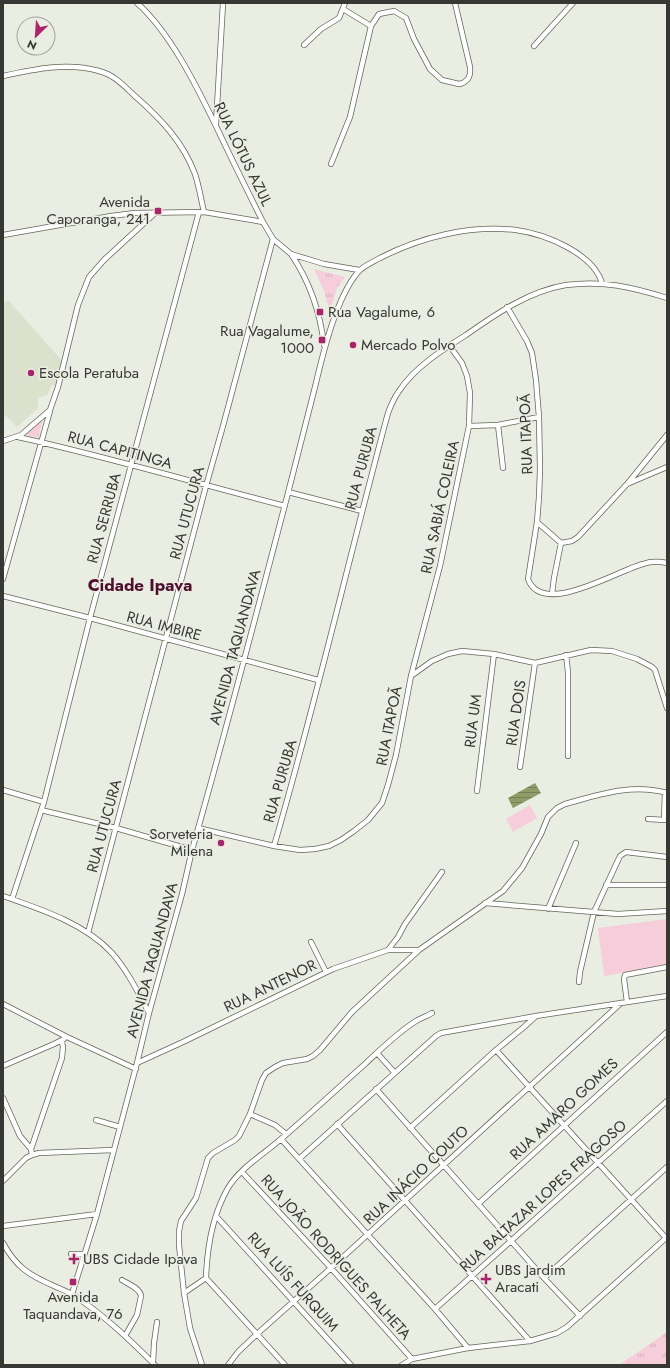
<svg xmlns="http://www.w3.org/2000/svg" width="670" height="1368" viewBox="0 0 670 1368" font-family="Jost,sans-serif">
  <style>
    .built { fill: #dce1cd }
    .grass { fill: url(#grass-tufts) }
    .pitch { fill: #f5cddb }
    .water { fill: url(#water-rules) }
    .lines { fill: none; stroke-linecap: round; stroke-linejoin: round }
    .street-casing { stroke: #63665b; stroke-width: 6 }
    .street { stroke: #fff; stroke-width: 4.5 }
    .poi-dot { fill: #ab246a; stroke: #eaede1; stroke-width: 1.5 }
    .labels { text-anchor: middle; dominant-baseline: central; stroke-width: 3; stroke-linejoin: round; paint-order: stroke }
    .street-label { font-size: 15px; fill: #373834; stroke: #eaede1 }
    .poi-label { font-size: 15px; fill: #373834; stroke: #eaede1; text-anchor: start }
    .quarter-label { font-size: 17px; font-weight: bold; fill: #4f0f2f; stroke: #eaede1 }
  </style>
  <defs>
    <pattern id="grass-tufts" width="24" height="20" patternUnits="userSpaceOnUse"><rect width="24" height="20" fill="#f5cddb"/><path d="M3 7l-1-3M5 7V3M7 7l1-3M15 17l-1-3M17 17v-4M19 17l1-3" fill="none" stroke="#d3b1bd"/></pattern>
    <pattern id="water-rules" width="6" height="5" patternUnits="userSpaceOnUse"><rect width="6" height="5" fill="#909c68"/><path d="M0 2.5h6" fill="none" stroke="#768056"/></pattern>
  </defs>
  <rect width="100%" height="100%" fill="#eaede1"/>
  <!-- built -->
  <path class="built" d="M 8,300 L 63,362 L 55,385 L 52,385 L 47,395 L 38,398 L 38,408 L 17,427 L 3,413 L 3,304 Z"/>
  <!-- grass -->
  <path class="grass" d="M 314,269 L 345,277 L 337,288 L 330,312 L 324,291 Z
    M 43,418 L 38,438 L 26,435 Z
    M 667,1332 L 667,1365 L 619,1365 Z"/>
  <!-- pitch -->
  <path class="pitch" d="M 530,805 L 537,818 L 513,832 L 506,819 Z
    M 667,919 L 667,965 L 604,976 L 598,928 Z"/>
  <!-- water -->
  <path class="water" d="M 535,783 L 541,793 L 513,808 L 508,798 Z"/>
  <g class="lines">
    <!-- street casing -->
    <g class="street-casing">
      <path id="street" d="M 137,3 C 170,32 197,87 216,126 C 231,158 247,190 263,222 L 273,239 L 291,254 L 324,264 L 359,270
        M 343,9 L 371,26
        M 304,45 L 321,29 L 339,18 L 345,3
        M 534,46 L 573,3
        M 3,76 C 35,69 67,62 99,71 C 115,75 125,87 136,97 C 161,119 183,142 195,174 C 199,186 201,199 204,212
        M 216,124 L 223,3
        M 331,164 L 350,117 L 371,26 L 379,14 L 394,11 L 406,18 L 414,39 L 430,69 L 442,80 L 459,84 L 463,83 L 468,79 L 470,74 L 470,67 L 455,3
        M 3,235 L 111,216 L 135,213 L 204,212 L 263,222
        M 291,254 C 310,282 320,311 324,345
        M 507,307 L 527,341 L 532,353 L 536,380 L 539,417 L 540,470 L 539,497 L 537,522 L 528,579 C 542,618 618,570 643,564 C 651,561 658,561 667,563
        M 498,425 L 503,468
        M 469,426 L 498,425 L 539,417
        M 18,437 C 108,457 196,483 285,506
        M 3,441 L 21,435 L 50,410 L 58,387 L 78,305 L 89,277 L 104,260 L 155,213
        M 628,483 L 667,435
        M 288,492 L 362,511
        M 537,522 L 561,543 L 572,541 L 578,537 L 627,484 L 667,467
        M 3,579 L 50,411
        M 552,594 L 554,578 L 561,543
        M 3,596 L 90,618 L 318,680
        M 566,655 L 568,672 L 568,756
        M 411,676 L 432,661 L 448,654 L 462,651 L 494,654 L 535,663 L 591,650 L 612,651 L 637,659 L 652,667 L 655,670 L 667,708
        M 520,767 L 535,663
        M 3,790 L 44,802
        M 477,791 L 494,654
        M 41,810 L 116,828 L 192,850
        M 648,819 L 665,820
        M 664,820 L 665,792
        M 198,828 L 274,846 L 300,850 L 315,849 L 329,846 L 341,840 L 354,831 L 368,820 L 382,803 L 388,785 L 396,755 L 411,676 L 440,566 L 469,426 L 470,393 L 467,376 L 462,363 L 449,345
        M 274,846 C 316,703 349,557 388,413 C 391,405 394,398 399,391 C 415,367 442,350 466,335 C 496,314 529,291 566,285 C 602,280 632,287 667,298
        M 606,885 L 667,885
        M 3,896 C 40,909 84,923 112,953 C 127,970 138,992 149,1013
        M 12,899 L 44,802 L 90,618 L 199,212
        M 485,903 L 618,914 L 667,911
        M 548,909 L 576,843
        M 88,933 L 206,486 L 223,426 L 273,239
        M 311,942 L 326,972
        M 388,950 L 398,937 L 405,924 L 442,872
        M 579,982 L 580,972 L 594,912 L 620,856 L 626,852 L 667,857
        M 627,1002 L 624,979 L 625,975 L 667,967
        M 3,1004 L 67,1037 L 136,1069
        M 496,1050 L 666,1238
        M 377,1053 L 394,1072
        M 137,1063 L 183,1042 L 333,969 L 388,950 L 419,950
        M 3,1066 L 54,1044 L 64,1039
        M 376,1089 L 544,1278 L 580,1316
        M 3,1098 L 20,1136 L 31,1149
        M 250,1114 L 275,1125 L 286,1134
        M 96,1120 L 120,1127
        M 337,1124 L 530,1341
        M 410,1128 L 496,1050 L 524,1027 L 536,1016
        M 281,1139 L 435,1309 L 468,1348
        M 32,1155 L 39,1153 L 113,1150
        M 299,1159 L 436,1036 L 441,1033 L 536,1016 L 667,996
        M 242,1172 L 331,1268 L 412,1359
        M 3,1181 L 26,1158 L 32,1155 L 31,1149 L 62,1058 L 63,1046 L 61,1041
        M 478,1204 L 667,1032
        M 216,1216 L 351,1365
        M 3,1226 L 97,1214
        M 3,1243 C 16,1267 29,1275 54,1286 C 60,1289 67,1291 73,1295 C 103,1314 130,1340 155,1365
        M 71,1254 L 84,1254
        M 544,1278 L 667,1167
        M 122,1280 C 128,1284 140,1288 141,1296 L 137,1315 L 125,1336
        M 184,1293 L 206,1278
        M 72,1294 L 97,1214 L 137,1063 L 149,1013 L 182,894 L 192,850 C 226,731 257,612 288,493 C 297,458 306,422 315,387 C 323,353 336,298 358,272 C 363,266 373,262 380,258 C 421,237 469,225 516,230 C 545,234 593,253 602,283
        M 435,1309 L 667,1101
        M 153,1363 L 154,1343 L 157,1322
        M 202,1365 L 190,1328 L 184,1293 L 179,1245 L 179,1231 L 181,1221 L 196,1198 L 208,1158 L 213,1153 L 235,1140 L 239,1136 L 250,1114 L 262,1080 L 266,1073 L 275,1067 L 283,1063 L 307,1059 L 313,1056 L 320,1050 L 352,1012 L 419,950 L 503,891 L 522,868 L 541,834 L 548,817 L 557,808 L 565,804 C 598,795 632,783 667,793
        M 228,1365 L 238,1352 L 257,1334 L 331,1268 L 621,1003
        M 285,1365 L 206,1278 C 207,1249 213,1214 228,1188 C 240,1168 264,1154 281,1139 C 310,1114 337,1089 365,1064 C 381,1049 397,1033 416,1021 C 421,1018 427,1016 432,1013
        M 402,1365 L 412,1359 L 468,1348 L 530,1341 L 557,1333 L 567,1327 L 667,1237"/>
    </g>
    <!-- street -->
    <use href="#street" class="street"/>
  </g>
  <!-- markers -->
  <g class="poi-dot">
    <rect x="154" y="207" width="8" height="8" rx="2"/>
    <rect x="316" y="308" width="8" height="8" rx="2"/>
    <rect x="318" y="336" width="8" height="8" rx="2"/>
    <circle cx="353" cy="345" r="4"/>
    <circle cx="31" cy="373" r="4"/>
    <circle cx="221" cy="843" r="4"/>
    <path d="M72 1253h4v4h4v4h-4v4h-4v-4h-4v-4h4z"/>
    <path d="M484 1273h4v4h4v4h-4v4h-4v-4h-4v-4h4z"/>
    <rect x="69" y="1278" width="8" height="8" rx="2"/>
  </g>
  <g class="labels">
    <!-- street labels -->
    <g class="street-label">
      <text transform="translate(243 154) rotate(64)">RUA LÓTUS AZUL</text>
      <text transform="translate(526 434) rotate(-92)">RUA ITAPOÃ</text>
      <text transform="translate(120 450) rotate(15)">RUA CAPITINGA</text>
      <text transform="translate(361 468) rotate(-75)">RUA PURUBA</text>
      <text transform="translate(440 507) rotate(-78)">RUA SABIÁ COLEIRA</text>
      <text transform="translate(187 513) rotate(-75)">RUA UTUCURA</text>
      <text transform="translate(104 518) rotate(-75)">RUA SERRUBA</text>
      <text transform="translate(164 626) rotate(15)">RUA IMBIRE</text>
      <text transform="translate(235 647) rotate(-75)">AVENIDA TAQUANDAVA</text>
      <text transform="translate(516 713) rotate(-82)">RUA DOIS</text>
      <text transform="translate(473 721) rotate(-83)">RUA UM</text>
      <text transform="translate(389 726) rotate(-79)">RUA ITAPOÃ</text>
      <text transform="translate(280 781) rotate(-74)">RUA PURUBA</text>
      <text transform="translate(104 826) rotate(-75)">RUA UTUCURA</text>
      <text transform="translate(152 960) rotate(-75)">AVENIDA TAQUANDAVA</text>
      <text transform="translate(270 986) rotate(-26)">RUA ANTENOR</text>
      <text transform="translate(564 1109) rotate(-43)">RUA AMARO GOMES</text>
      <text transform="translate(416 1175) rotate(-43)">RUA INÁCIO COUTO</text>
      <text transform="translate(543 1196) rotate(-42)">RUA BALTAZAR LOPES FRAGOSO</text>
      <text transform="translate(336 1257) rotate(48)">RUA JOÃO RODRIGUES PALHETA</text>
      <text transform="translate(293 1282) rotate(48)">RUA LUÍS FURQUIM</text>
    </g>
    <!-- poi labels -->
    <g class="poi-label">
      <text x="150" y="202" text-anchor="end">Avenida<tspan x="150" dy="17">Caporanga, 241</tspan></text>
      <text x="328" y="312">Rua Vagalume, 6</text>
      <text x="314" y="331" text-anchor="end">Rua Vagalume,<tspan x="314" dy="17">1000</tspan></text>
      <text x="361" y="345">Mercado Polvo</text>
      <text x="39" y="373">Escola Peratuba</text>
      <text x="213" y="834" text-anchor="end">Sorveteria<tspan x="213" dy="17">Milena</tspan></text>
      <text x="83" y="1259">UBS Cidade Ipava</text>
      <text x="495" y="1270">UBS Jardim<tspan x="495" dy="17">Aracati</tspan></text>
      <text x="73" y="1297" text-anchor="middle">Avenida<tspan x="73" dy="17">Taquandava, 76</tspan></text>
    </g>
    <!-- quarter labels -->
    <g class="quarter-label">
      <text x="140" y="585">Cidade Ipava</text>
    </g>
  </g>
  <!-- border -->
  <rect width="670" height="1368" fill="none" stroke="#373834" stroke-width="8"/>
  <!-- north arrow -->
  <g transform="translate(36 36) rotate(205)"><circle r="19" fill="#eaede1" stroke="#a2a59c"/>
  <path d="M0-3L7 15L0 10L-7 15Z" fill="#ab246a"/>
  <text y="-6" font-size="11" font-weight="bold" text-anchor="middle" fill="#373834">N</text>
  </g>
</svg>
